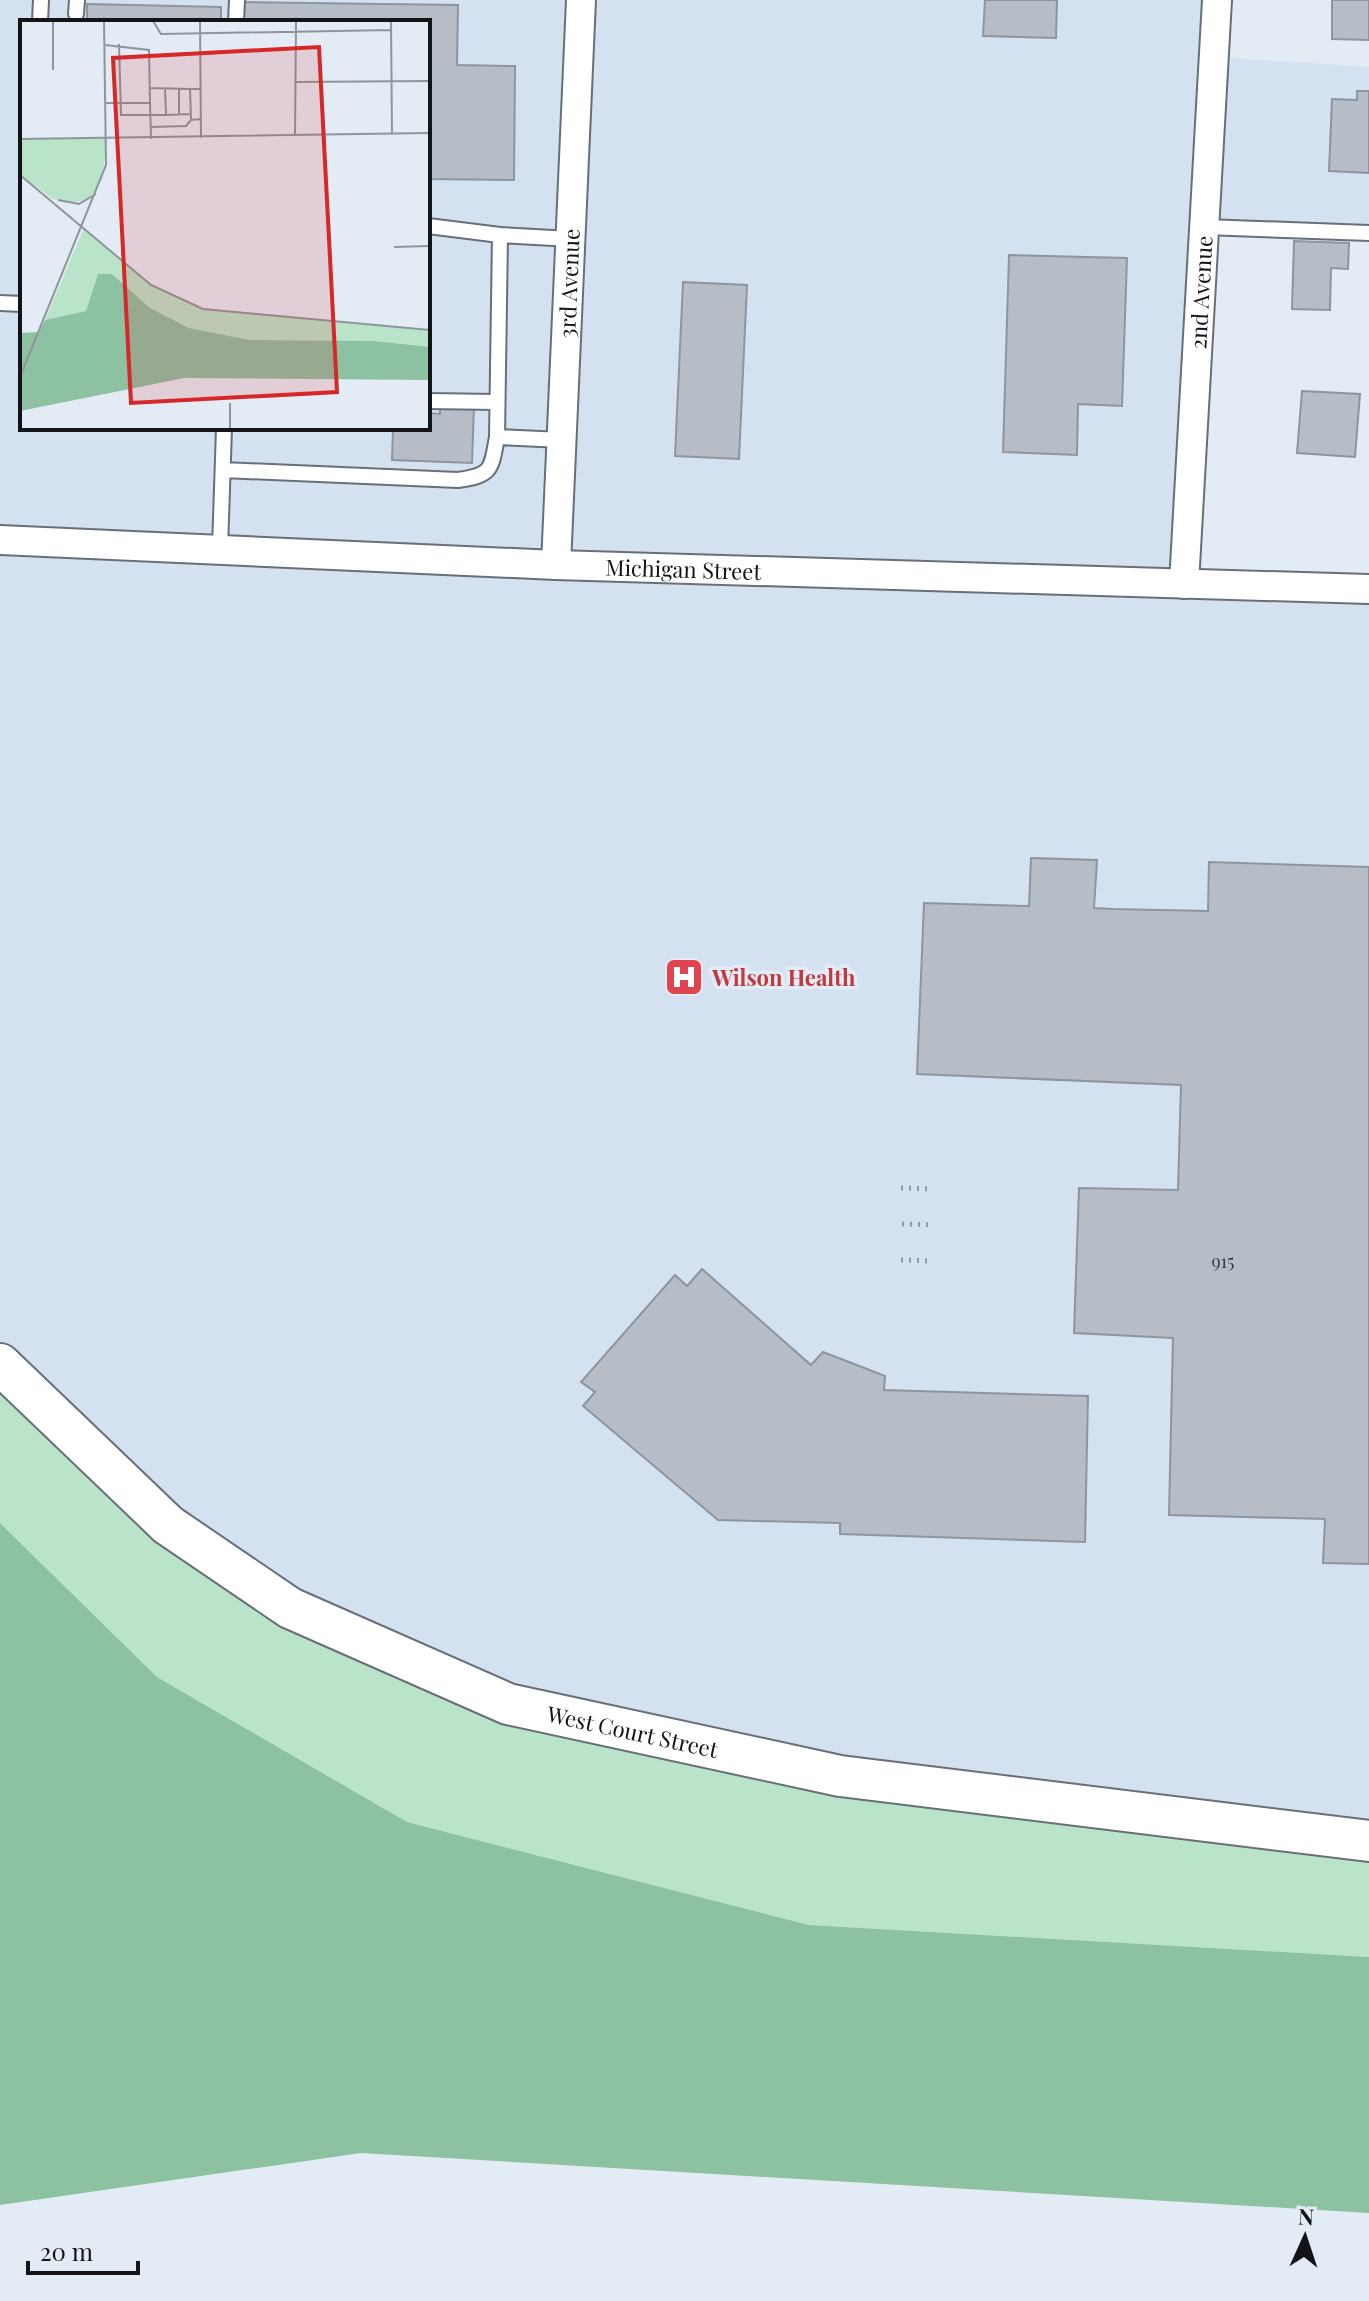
<svg xmlns="http://www.w3.org/2000/svg" width="1369" height="2301" viewBox="0 0 1369 2301" font-family="'Playfair Display',serif">
  <style>
    .built { fill: #d4e1f1; fill-rule: evenodd }
    .green { fill: #b9e4c9 }
    .forest { fill: #8cc1a1 }
    .building { fill: #b6bdc7; stroke: #8e959f; stroke-width: 2 }
    .lines { fill: none; stroke-linecap: round; stroke-linejoin: round }
    .lane-casing { stroke: #686f78; stroke-width: 18 }
    .street-casing { stroke: #686f78; stroke-width: 32 }
    .secondary-casing { stroke: #686f78; stroke-width: 44 }
    .path { stroke: #959ba2; stroke-width: 5; stroke-dasharray: 2 6; stroke-linecap: butt }
    .lane { stroke: #fff; stroke-width: 14 }
    .street { stroke: #fff; stroke-width: 28 }
    .secondary { stroke: #fff; stroke-width: 40 }
    .labels { text-anchor: middle; dominant-baseline: central; stroke-width: 7; stroke-linejoin: round; paint-order: stroke }
    .number-label { font-size: 18px; fill: #3b3e43 }
    .street-label { font-size: 22px; fill: #121417; stroke: #e3ebf5 }
    .health-label { font-size: 22px; font-weight: bold; fill: #be3a42; stroke: #e3ebf5; text-anchor: start }
    .inset-road { fill: none; stroke: #8f959c; stroke-width: 2 }
    .view { fill: #d62828; fill-opacity: 0.15; stroke: #d62828; stroke-width: 4 }
    .inset-edge { fill: none; stroke: #121417; stroke-width: 4 }
  </style>
  <rect width="100%" height="100%" fill="#e3ebf5"/>
  <!-- built -->
  <path class="built" d="M 0,0 L 1217,0 L 1214,57 L 1369,67 L 1369,233 L 1205,227 L 1184,583 L 1369,589 L 1369,1841 L 508,1704 L 290,1608 L 0,1364 ZM 22,22 L 428,22 L 428,428 L 22,428 Z"/>
  <!-- green -->
  <path class="green" d="M 0,1364 L 168,1525 L 508,1704 L 1369,1841 L 1369,1957 L 809,1925 L 407,1822 L 157,1677 L 0,1523 Z"/>
  <!-- forest -->
  <path class="forest" d="M 0,1523 L 157,1677 L 407,1822 L 809,1925 L 1369,1957 L 1369,2213 L 361,2153 L 0,2205 Z"/>
  <!-- building -->
  <path class="building" d="M 985,0 L 1057,0 L 1056,38 L 983,36 Z
    M 1332,0 L 1369,0 L 1369,40 L 1332,39 Z
    M 242,2 L 458,5 L 457,65 L 515,66 L 514,180 L 428,179 L 428,22 L 242,22 Z
    M 87,4 L 221,7 L 221,22 L 87,22 Z
    M 1357,91 L 1369,91 L 1369,173 L 1329,171 L 1332,99 L 1357,100 Z
    M 1294,241 L 1349,243 L 1348,269 L 1331,268 L 1330,310 L 1292,309 Z
    M 1009,255 L 1127,258 L 1122,406 L 1078,404 L 1077,455 L 1003,452 Z
    M 683,282 L 747,285 L 739,459 L 675,456 Z
    M 1302,391 L 1360,394 L 1355,457 L 1297,453 Z
    M 440,405 L 474,406 L 472,463 L 392,460 L 393,428 L 428,428 L 428,413 L 440,414 Z
    M 1031,858 L 1097,860 L 1094,908 L 1113,909 L 1208,911 L 1209,862 L 1369,867 L 1369,1564 L 1323,1563 L 1325,1519 L 1169,1515 L 1173,1338 L 1074,1333 L 1079,1188 L 1178,1190 L 1181,1085 L 917,1074 L 924,903 L 1029,906 Z
    M 702,1269 L 811,1365 L 823,1352 L 885,1376 L 884,1390 L 1088,1396 L 1085,1542 L 840,1534 L 840,1523 L 718,1520 L 583,1406 L 595,1392 L 581,1382 L 675,1275 L 687,1286 Z"/>
  <g class="lines">
    <!-- lane casing -->
    <g class="lane-casing">
      <path id="lane" d="M 76,14 L 77,0
        M 40,22 L 41,0
        M 236,22 L 237,0
        M 428,226 L 500,235
        M 1205,227 L 1369,233
        M 0,303 L 22,304
        M 428,401 L 497,402
        M 562,440 L 497,437 L 500,235 L 571,239
        M 223,470 L 458,480 C 493,475 491,469 497,437
        M 220,549 L 224,428"/>
    </g>
    <!-- street casing -->
    <g class="street-casing">
      <g id="street">
        <path id="s1" d="M 0,540 L 556,565 L 1369,589"/>
        <path id="s2" d="M 556,565 L 581,0"/>
        <path id="s3" d="M 1184,584 L 1217,0"/>
      </g>
    </g>
    <!-- secondary casing -->
    <g class="secondary-casing">
      <g id="secondary">
        <path id="s4" d="M 0,1364 L 168,1525 L 290,1608 L 508,1704 L 840,1776 L 1369,1841"/>
      </g>
    </g>
    <!-- path -->
    <path class="path" d="M 901,1188 L 933,1189
      M 902,1224 L 932,1225
      M 901,1260 L 930,1261"/>
    <!-- lane -->
    <use href="#lane" class="lane"/>
    <!-- street -->
    <use href="#street" class="street"/>
    <!-- secondary -->
    <use href="#secondary" class="secondary"/>
  </g>
  <!-- icons -->
  <defs>
    <g id="hospital-square" transform="scale(2)"><rect x="-9" y="-9" width="18" height="18" rx="4" fill="#e0444e" stroke="#e3ebf5"/><path d="M-5-5h3v3.5h4V-5h3V5h-3V1.5h-4V5h-3Z" fill="#fff"/></g>
  </defs>
  <g fill-rule="evenodd">
    <use href="#hospital-square" x="684" y="977"/>
  </g>
  <g class="labels">
    <!-- number labels -->
    <g class="number-label">
      <text x="1223" y="1261">915</text>
    </g>
    <!-- street labels -->
    <g class="street-label">
      <text stroke="none"><textPath href="#s2" startOffset="282">3rd Avenue</textPath></text>
      <text stroke="none"><textPath href="#s3" startOffset="292">2nd Avenue</textPath></text>
      <text stroke="none"><textPath href="#s1" startOffset="684">Michigan Street</textPath></text>
      <text stroke="none"><textPath href="#s4" startOffset="746">West Court Street</textPath></text>
    </g>
    <!-- health labels -->
    <g class="health-label">
      <text x="712" y="977">Wilson Health</text>
    </g>
  </g>
  <!-- overview -->
  <g transform="translate(20 20)">
    <rect width="410" height="410" fill="#e3ebf5"/>
    <path d="M 0,119 L 87,119 L 82,160 L 68,180 L 48,183 L 33,179 L 0,155 ZM 64,208 L 131,265 L 183,289 L 410,310 L 410,327 L 354,321 L 230,320 L 169,308 L 130,288 L 92,254 L 78,254 L 66,291 L 25,300 Z" fill="#b9e4c9"/>
    <path d="M 78,254 L 92,254 L 130,288 L 169,308 L 230,320 L 354,321 L 410,327 L 410,360 L 164,358 L 0,391 L 0,313 L 19,312 L 25,300 L 66,291 Z" fill="#8cc1a1"/>
    <path class="inset-road" d="M 33,1 L 33,50M 133,1 L 141,14 L 371,10M 180,1 L 181,118M 371,1 L 372,114M 99,24 L 101,95 L 146,95 L 145,68M 85,25 L 129,30 L 130,83M 276,62 L 410,61M 130,68 L 170,69M 159,68 L 159,95M 181,69 L 170,69 L 171,100 L 181,99M 86,83 L 130,83 L 131,119M 146,95 L 171,94M 131,107 L 166,106 L 171,100M 275,116 L 276,1M 0,119 L 410,113M 0,155 L 131,265 L 183,289 L 410,310M 38,180 L 59,184 L 76,174M 374,227 L 410,226M 0,357 L 86,145 L 84,1M 210,409 L 210,383"/>
    <path class="view" d="M 299,27 L 317,372 L 111,383 L 93,38 Z"/>
    <rect width="410" height="410" class="inset-edge"/>
  </g>
  <!-- north arrow -->
  <g transform="translate(1305 2237) rotate(3)" stroke="#e3ebf5" stroke-width="6" paint-order="stroke">
  <path d="M0-6L14 30L0 20L-14 30Z" fill="#121417"/>
  <text y="-12" font-size="22" font-weight="bold" text-anchor="middle" fill="#121417">N</text>
  </g>
  <!-- scale -->
  <path d="M28 2261v12h110v-12" fill="none" stroke="#121417" stroke-width="4"/>
  <text x="40" y="2261" font-size="24" fill="#121417" stroke="#e3ebf5" stroke-width="6" paint-order="stroke">20 m</text>
</svg>
